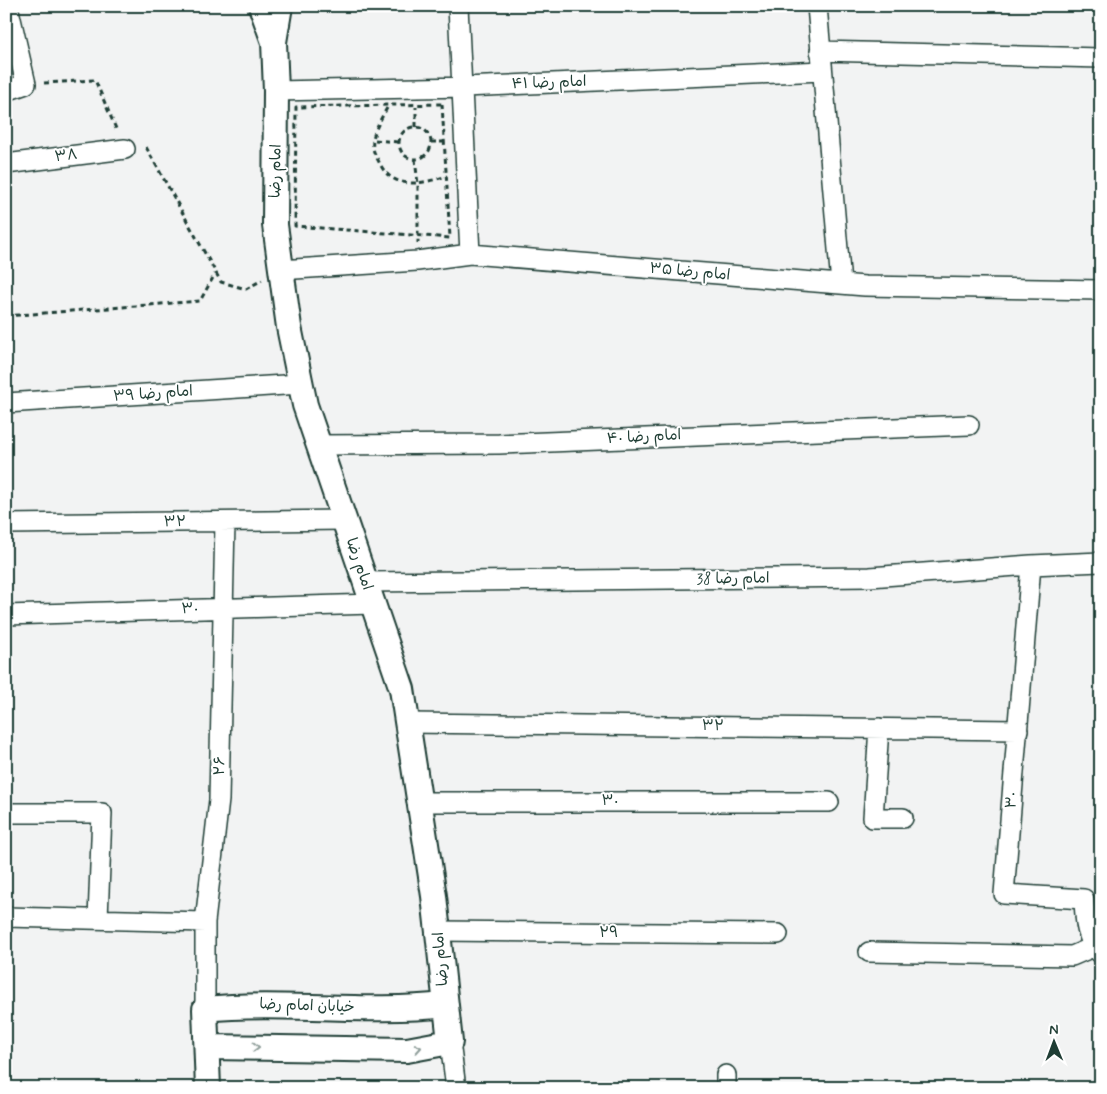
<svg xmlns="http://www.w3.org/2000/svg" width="1107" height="1094" viewBox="0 0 1107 1094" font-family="Mynerve,'Playpen Sans Arabic',sans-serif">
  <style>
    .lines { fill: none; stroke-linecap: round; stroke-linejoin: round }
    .minor-casing { stroke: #1f3d34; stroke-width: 22 }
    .tertiary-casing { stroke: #1f3d34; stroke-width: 28 }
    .path { stroke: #1f3d34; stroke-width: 3; stroke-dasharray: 5 4; stroke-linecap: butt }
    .minor { stroke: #fff; stroke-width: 19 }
    .tertiary { stroke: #fff; stroke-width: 24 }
    .oneway { stroke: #8f9e9a }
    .labels { text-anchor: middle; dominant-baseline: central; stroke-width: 4; stroke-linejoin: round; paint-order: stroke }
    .street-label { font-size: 15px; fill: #1f3d34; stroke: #fff }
  </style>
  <rect width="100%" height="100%" fill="#f2f3f3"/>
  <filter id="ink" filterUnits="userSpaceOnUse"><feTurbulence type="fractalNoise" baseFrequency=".02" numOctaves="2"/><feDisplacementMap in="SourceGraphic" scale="10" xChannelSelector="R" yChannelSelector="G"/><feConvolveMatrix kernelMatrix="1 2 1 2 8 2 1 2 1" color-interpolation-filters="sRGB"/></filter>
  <g filter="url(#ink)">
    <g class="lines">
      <!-- minor casing -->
      <g class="minor-casing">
        <path id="minor" d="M 458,6 L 470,254
          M 817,6 L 841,284
          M 820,51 L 1101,58
          M 6,91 L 26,84 L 8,6
          M 276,91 L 464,87 L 822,71
          M 6,164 L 125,149
          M 280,270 L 417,261 L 470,254 L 865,286 L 1101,290
          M 6,403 L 300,384
          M 318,445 L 499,444 L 969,425
          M 6,524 L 343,520
          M 1031,565 L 1004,894 L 1084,899 C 1085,919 1085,939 1101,954
          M 365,582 L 870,577 L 1031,565 L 1101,562
          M 6,615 L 373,604
          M 408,723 L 1018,730
          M 879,728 L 873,818 L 903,818
          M 421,802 L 829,802
          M 6,813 L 102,813 L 98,919
          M 6,917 L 205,922
          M 439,931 L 778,934
          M 869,952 L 1072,956 L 1093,947
          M 205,1009 L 205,922 L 219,800 L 225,522
          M 450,1042 L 456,1088
          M 726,1088 L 726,1075"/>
      </g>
      <!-- tertiary casing -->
      <g class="tertiary-casing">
        <path id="tertiary" d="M 261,6 L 274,42 L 280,6
          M 207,1047 L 407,1050 L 450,1042 L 434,896 L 402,689 L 305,405 L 289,327 L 275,225 L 276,91 L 274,42
          M 208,1088 L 205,1009 C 285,1001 365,1014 445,1005"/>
      </g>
      <!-- path -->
      <path class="path" d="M 44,83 L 95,80 L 117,131
        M 442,104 L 450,238 L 295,226 L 296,107 Z
        M 387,108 C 381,119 371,134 373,147 C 373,152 377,158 379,162 C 392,191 422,184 447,176
        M399 143a16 16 0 1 1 32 0a16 16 0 1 1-32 0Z
        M 416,127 L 416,107
        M 375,140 L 399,142
        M 431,142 L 445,142
        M 146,147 L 221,282 L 246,289 L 262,280
        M 415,159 L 418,184 L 418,243
        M 6,316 L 200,301 L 215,274"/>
      <!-- minor -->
      <use href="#minor" class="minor"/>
      <!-- tertiary -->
      <use href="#tertiary" class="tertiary"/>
    </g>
    <!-- one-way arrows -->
    <defs><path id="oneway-chevron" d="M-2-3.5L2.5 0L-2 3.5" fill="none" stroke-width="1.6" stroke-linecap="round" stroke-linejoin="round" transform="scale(1.25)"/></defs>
    <g class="oneway">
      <use href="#oneway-chevron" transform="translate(256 1047) rotate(1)"/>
      <use href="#oneway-chevron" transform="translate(418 1048) rotate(-10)"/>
    </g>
  </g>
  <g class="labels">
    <!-- street labels -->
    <g class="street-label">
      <text transform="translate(549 83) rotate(-2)">امام رضا ۴۱</text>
      <text transform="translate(66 156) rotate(-7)">۳۸</text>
      <text transform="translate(276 171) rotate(-89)">امام رضا</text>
      <text transform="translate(690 272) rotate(5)">امام رضا ۳۵</text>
      <text transform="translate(153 394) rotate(-4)">امام رضا ۳۹</text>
      <text transform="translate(644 437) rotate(-3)">امام رضا ۴۰</text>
      <text transform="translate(175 522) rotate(-1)">۳۲</text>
      <text transform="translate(359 564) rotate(71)">امام رضا</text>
      <text transform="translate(733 579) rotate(-1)">امام رضا 38</text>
      <text transform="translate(190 609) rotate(-2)">۳۰</text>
      <text transform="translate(713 726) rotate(1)">۳۲</text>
      <text transform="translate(220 766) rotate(-88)">۲۶</text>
      <text transform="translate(1012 800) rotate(-85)">۳۰</text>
      <text x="610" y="801">۳۰</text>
      <text x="609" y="933">۲۹</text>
      <text transform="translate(441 959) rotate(-95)">امام رضا</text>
      <text transform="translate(307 1006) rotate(2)">خیابان امام رضا</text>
    </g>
  </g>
  <!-- margin -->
  <rect width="1107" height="1094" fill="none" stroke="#fff" stroke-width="25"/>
  <rect x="12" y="12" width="1082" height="1069" fill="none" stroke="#1f3d34" stroke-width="2" filter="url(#ink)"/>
  <!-- north arrow -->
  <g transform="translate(1054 1042) rotate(359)" stroke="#ffffff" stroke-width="4" paint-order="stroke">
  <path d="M0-4L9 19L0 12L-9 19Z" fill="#1f3d34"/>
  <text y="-8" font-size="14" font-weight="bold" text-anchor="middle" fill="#1f3d34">N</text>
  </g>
</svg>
